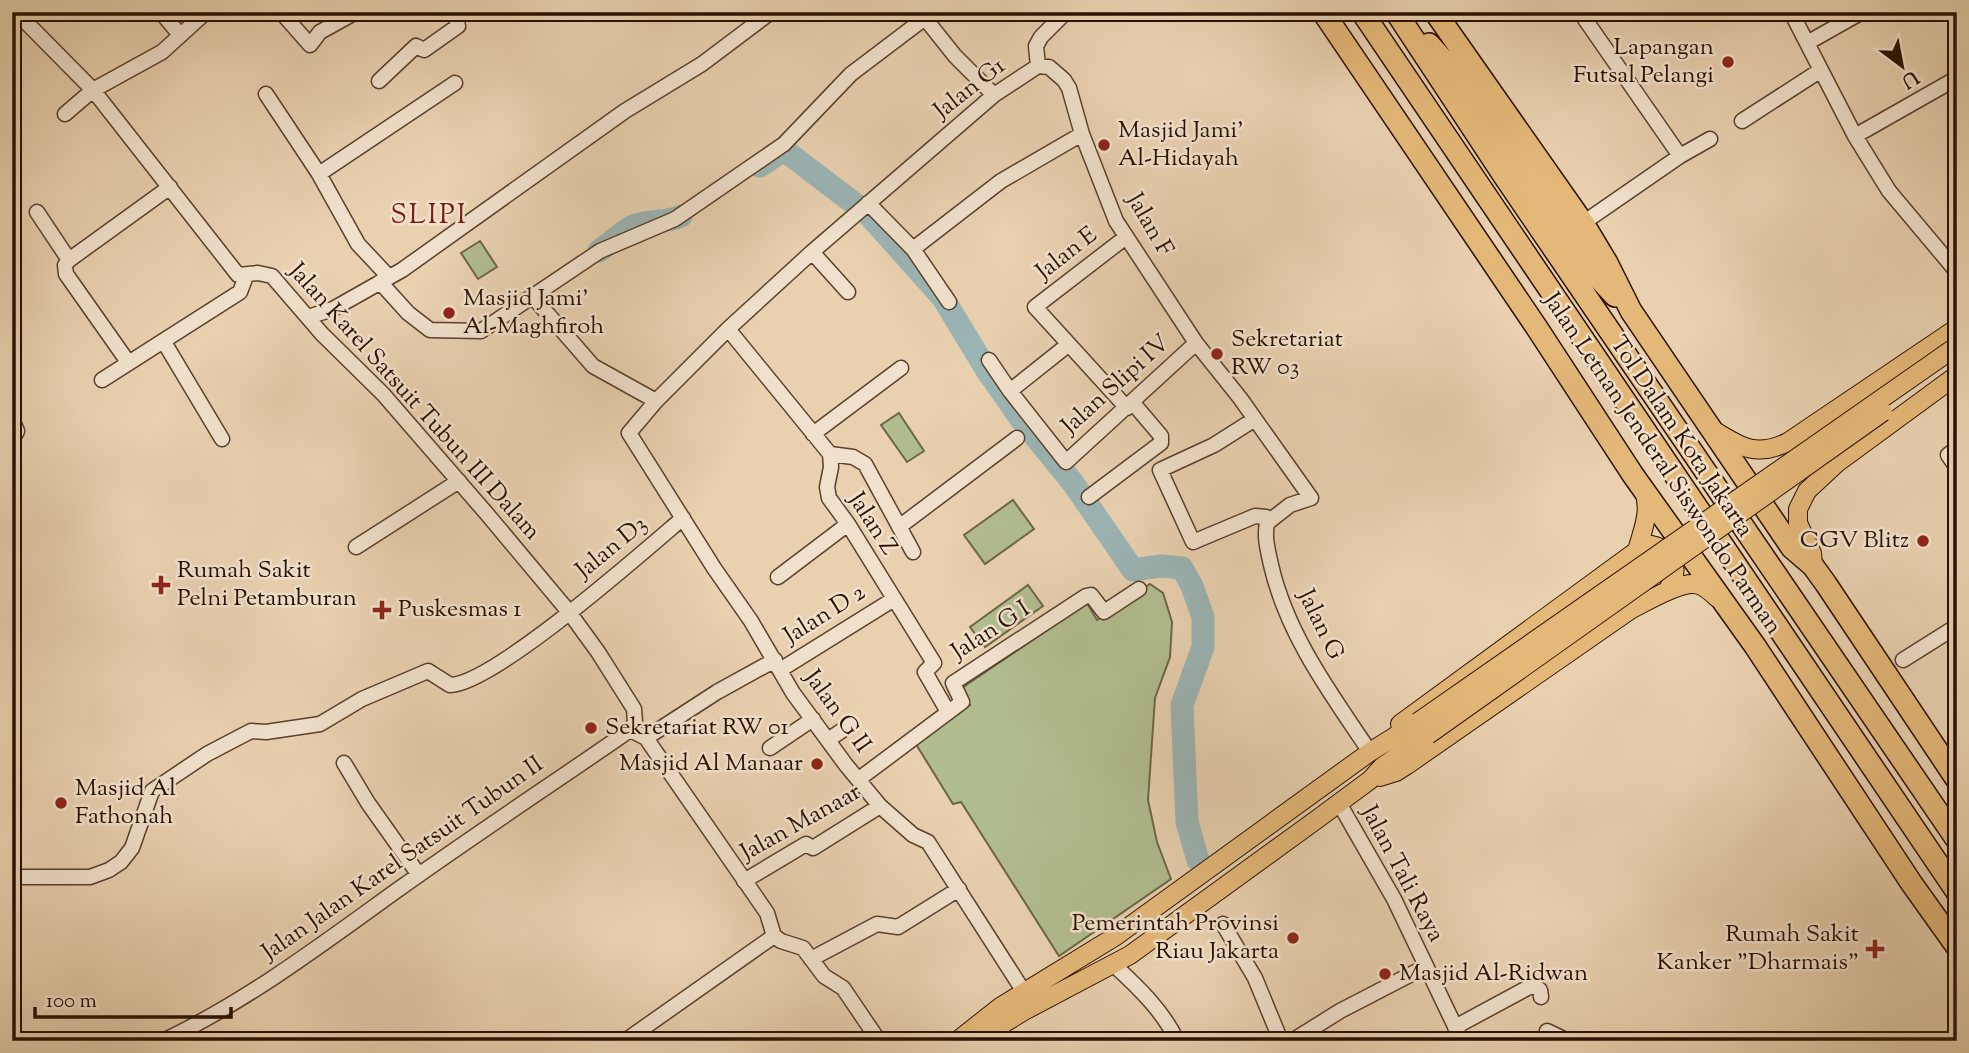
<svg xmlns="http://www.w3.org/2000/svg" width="1969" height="1053" viewBox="0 0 1969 1053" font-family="'Sorts Mill Goudy',serif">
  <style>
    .green { fill: #b1bd8f; stroke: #6d6648; stroke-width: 2 }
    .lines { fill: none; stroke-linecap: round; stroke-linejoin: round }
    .river { stroke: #9bb5b5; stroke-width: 23 }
    .minor-casing { stroke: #59402c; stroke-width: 17 }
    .major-casing { stroke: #291000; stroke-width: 20 }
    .highway-casing { stroke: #291000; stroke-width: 24 }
    .minor { stroke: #f1e1cc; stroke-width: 14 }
    .major { stroke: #e4b878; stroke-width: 18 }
    .highway { stroke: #e4b878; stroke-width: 21 }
    .major-bridge-casing { stroke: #291000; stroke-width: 20; stroke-linecap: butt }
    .major-bridge { stroke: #e4b878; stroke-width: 18 }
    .poi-dot { fill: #8f2418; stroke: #f1e1cc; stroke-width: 2.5 }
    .labels { text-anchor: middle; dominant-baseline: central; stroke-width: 5; stroke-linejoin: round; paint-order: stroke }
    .poi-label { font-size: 24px; fill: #291000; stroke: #f1e1cc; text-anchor: start }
    .street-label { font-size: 24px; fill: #291000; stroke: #f1e1cc }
    .quarter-label { font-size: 28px; letter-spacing: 2px; fill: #7a1f14; stroke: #f1e1cc }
  </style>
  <rect width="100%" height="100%" fill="#e9d1b0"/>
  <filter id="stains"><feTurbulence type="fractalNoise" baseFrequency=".00286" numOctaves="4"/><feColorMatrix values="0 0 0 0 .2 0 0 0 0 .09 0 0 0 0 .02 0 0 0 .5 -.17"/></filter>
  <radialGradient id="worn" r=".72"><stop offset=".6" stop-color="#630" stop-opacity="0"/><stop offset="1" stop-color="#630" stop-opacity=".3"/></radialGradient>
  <!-- green -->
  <path class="green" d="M 480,241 L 497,267 L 478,279 L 461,253 Z
    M 899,413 L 924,451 L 907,462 L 881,425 Z
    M 1013,500 L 1034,529 L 985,564 L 964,535 Z
    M 1150,584 L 1163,593 L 1172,622 L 1170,657 L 1155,698 L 1148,800 L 1157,842 L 1171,879 L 1059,956 L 961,802 L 953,804 L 914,741 L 970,705 L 959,690 L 1087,603 L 1097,620 Z
    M 1028,585 L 1043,606 L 985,647 L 970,627 Z"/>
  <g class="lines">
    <!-- river -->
    <path class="river" d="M 760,166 L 784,150 L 868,214 L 943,298 L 986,369 L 1020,418 L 1073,483 L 1133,570 L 1161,566 L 1182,568 L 1192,586 L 1203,617 L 1203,647 L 1182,705 L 1187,822 L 1198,860
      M 599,251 C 610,244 620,233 631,227 C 647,219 665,224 681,216"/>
    <!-- minor casing -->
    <g class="minor-casing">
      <path id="minor" d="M 16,12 L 93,90 L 238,275 L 258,273 L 272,276 L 322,334 L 383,394 L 487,514 L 569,612 L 598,652 L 634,709 L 635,722 L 630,730 C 552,784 473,836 396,891 C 321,945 247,1001 163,1041
        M 161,12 L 180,35
        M 281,12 L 310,45 L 320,32 L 356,12
        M 920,12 L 955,56 L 994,95
        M 1580,12 L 1680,156
        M 1791,12 L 1855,136 L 1889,191 L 1957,272
        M 1807,43 L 1862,12
        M 1038,66 L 1036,46 L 1041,37 L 1066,12
        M 379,81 L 416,46 L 424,50 L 458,26 L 455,15 L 459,12
        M 266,94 L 319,174 L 358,244 L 389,277
        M 65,114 L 93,90 L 162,52 L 206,12
        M 1742,121 L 1821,70
        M 1855,136 L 1957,78
        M 319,174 L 455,83
        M 868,203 L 913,249 L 949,302
        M 37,212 L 69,260
        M 1583,223 L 1680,156 L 1710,139
        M 1126,237 L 1035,307 L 1127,408
        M 913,249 L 1001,181 L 1082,134
        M 812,252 L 848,292
        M 380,282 L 408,313 L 430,330 L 481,331 L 600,251 L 675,219 L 784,144 L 851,74 L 925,18
        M 533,297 L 593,366 L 656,401
        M 308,317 L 333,309 L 402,270 L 625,111 L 702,64 L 771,12
        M 728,329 L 830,454 L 831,467 L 827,487 L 829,498 L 848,524 L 934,663 L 925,672 L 948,712
        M 164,342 L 222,439
        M 989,360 L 1010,391 L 1066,462 L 1196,343
        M 128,362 L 66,274 L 65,265 L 69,260 L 170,187
        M 102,380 L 240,292 L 246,276
        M 1010,391 L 1069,344
        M 12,419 L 17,431 L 12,440
        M 1255,419 L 1214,445 L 1160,470 L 1193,542 L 1255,516 L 1266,517 L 1270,521
        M 813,434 L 901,368
        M 1957,448 L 1948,455 L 1957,468
        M 830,454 L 853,457 L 865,464 L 913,552
        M 1089,497 L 1161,443 L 1161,436 L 1133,403
        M 899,527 L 1017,438
        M 356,547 L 459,481
        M 778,577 L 848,524
        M 1903,660 L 1957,626
        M 780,670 L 894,599
        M 630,730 L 646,738 L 767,913 L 774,936 L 781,941 L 803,948 L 824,976 L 843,988 L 879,1041
        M 646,738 L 717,692 L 775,660
        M 828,740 L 850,725
        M 770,748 L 813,719
        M 344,763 L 368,803 L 419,875
        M 859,779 L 962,702 L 953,683 L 1086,596 L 1091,595 L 1104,612 L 1139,589
        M 1339,803 L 1394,899 L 1462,1041
        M 12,877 L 90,877 L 109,870 L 121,862 L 132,848 L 152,791 L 207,754 L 251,731 L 266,732 L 320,724 L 362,699 L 428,671 L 450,685 C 494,684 643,552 683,518
        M 744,881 L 806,844 L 813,848 L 880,806
        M 1223,924 L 1255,978 L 1281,1041
        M 811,959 L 877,924 L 898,927 L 959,889
        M 1114,965 C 1138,987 1164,1012 1177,1041
        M 1024,992 L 928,842 L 913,835 L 880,806 L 846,765 L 793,693 L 751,621 L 714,568 L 629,433 L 656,401 L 728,329 L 812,252 L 994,95 L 1038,66 L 1049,67 L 1064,80 L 1069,88 L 1082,134 L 1116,221 L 1196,343 L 1240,398 L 1311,498 L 1290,505 L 1267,523 C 1264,537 1268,551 1271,565 C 1287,635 1331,694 1370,752
        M 1455,1027 L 1533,985 L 1540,990 L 1541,997
        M 1547,1031 L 1568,1041
        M 625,1041 L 774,936
        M 1292,1041 L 1340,1011 L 1425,967"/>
    </g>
    <!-- major casing -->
    <g class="major-casing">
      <path id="major" d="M 1715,431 C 1742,448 1757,457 1788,442 L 1957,328
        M 1637,551 C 1643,528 1651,513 1644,490
        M 1813,566 L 1812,553 L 1798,523 L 1798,509 L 1807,491 L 1837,463 L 1957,375
        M 1400,724 L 1646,544 C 1674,548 1682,568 1667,591
        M 1380,777 L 1396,772 L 1407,765 L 1630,610 C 1646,602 1683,579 1699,585 C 1706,587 1712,593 1717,598
        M 957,1041 L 1000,1007 L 1116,936 L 1370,752 L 1418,722
        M 975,1041 L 1024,1011 L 1130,955 L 1316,820 L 1370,780 L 1382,767 L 1428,735"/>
    </g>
    <!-- highway casing -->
    <g class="highway-casing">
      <path id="highway" d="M 1323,12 L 1537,328 L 1633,475 L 1755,646 L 1912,884 L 1957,947
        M 1362,12 L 1957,892
        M 1396,12 L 1504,176 L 1957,840
        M 1435,12 L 1583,223 L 1607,263 L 1631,311 L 1792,548 L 1813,566 L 1826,584 L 1957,780
        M 1429,44 L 1457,75 L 1489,119 L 1569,238 L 1591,270 L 1615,296"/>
    </g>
    <!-- minor -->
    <use href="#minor" class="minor"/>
    <!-- major -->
    <use href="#major" class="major"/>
    <!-- highway -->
    <use href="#highway" class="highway"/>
    <!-- major-bridge casing -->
    <g class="major-bridge-casing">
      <path id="major-bridge" d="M 1418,722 L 1957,346
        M 1428,735 L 1883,412"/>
    </g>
    <!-- major-bridge -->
    <use href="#major-bridge" class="major-bridge"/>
  </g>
  <!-- markers -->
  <g class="poi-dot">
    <circle cx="1728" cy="62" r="7"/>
    <circle cx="1104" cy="145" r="7"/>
    <circle cx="449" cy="313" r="7"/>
    <circle cx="1217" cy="354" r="7"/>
    <circle cx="1923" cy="541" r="7"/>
    <path d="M157.5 574.5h7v7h7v7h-7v7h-7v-7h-7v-7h7z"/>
    <path d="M378.5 599.5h7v7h7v7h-7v7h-7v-7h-7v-7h7z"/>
    <circle cx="591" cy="728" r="7"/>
    <circle cx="817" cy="764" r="7"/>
    <circle cx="61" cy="803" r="7"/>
    <circle cx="1293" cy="938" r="7"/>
    <path d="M1871.5 938.5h7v7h7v7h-7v7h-7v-7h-7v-7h7z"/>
    <circle cx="1385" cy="974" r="7"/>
  </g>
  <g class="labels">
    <!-- poi labels -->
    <g class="poi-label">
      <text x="1714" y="48" text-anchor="end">Lapangan<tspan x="1714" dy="28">Futsal Pelangi</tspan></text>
      <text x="1118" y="131">Masjid Jami'<tspan x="1118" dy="28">Al-Hidayah</tspan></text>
      <text x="463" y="299">Masjid Jami'<tspan x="463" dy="28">Al-Maghfiroh</tspan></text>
      <text x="1231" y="340">Sekretariat<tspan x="1231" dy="28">RW 03</tspan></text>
      <text x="1909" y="541" text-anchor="end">CGV Blitz</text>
      <text x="177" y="571">Rumah Sakit<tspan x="177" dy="28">Pelni Petamburan</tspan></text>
      <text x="398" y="610">Puskesmas 1</text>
      <text x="605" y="728">Sekretariat RW 01</text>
      <text x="803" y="764" text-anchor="end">Masjid Al Manaar</text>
      <text x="75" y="789">Masjid Al<tspan x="75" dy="28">Fathonah</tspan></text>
      <text x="1279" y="924" text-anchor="end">Pemerintah Provinsi<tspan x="1279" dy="28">Riau Jakarta</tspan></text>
      <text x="1859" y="935" text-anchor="end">Rumah Sakit<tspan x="1859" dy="28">Kanker "Dharmais"</tspan></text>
      <text x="1399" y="974">Masjid Al-Ridwan</text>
    </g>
    <!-- street labels -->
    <g class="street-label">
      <text transform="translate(970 89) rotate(-38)">Jalan G1</text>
      <text transform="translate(1149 225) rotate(60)">Jalan F</text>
      <text transform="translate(1067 254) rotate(-38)">Jalan E</text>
      <text transform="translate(1116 385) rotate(-42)">Jalan Slipi IV</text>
      <text transform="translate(414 402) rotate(48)">Jalan Karel Satsuit Tubun III Dalam</text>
      <text transform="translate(1681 437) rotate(56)">Tol Dalam Kota Jakarta</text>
      <text transform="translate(1662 464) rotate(56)">Jalan Letnan Jenderal Siswondo Parman</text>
      <text transform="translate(872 524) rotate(57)">Jalan Z</text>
      <text transform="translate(612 548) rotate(-39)">Jalan D3</text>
      <text transform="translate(825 615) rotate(-32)">Jalan D 2</text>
      <text transform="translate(1320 625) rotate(64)">Jalan G</text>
      <text transform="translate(991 631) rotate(-33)">Jalan G I</text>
      <text transform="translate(837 712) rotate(54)">Jalan G II</text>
      <text transform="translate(801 823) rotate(-29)">Jalan Manaar</text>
      <text transform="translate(403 859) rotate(-35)">Jalan Jalan Karel Satsuit Tubun II</text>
      <text transform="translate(1402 874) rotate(62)">Jalan Tali Raya</text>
    </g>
    <!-- quarter labels -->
    <g class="quarter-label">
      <text x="429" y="216">SLIPI</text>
    </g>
  </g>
  <!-- margin -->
  <rect width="1969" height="1053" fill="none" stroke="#e9d1b0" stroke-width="42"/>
  <rect x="14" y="14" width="1941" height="1025" fill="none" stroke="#291000" stroke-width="3.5"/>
  <rect x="21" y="21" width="1927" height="1011" fill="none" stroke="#291000" stroke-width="2"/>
  <!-- north arrow -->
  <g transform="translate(1902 66) rotate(148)" stroke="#f1e1cc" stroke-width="5" paint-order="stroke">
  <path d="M0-5L12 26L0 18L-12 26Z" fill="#291000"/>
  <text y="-10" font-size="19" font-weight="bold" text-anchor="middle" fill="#291000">U</text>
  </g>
  <!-- scale -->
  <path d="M35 1007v10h196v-10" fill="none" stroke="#291000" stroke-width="3.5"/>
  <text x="46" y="1007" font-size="21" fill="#291000" stroke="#f1e1cc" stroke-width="5" paint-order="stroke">100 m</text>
  <rect width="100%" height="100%" filter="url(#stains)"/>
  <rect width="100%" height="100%" fill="url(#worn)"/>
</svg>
